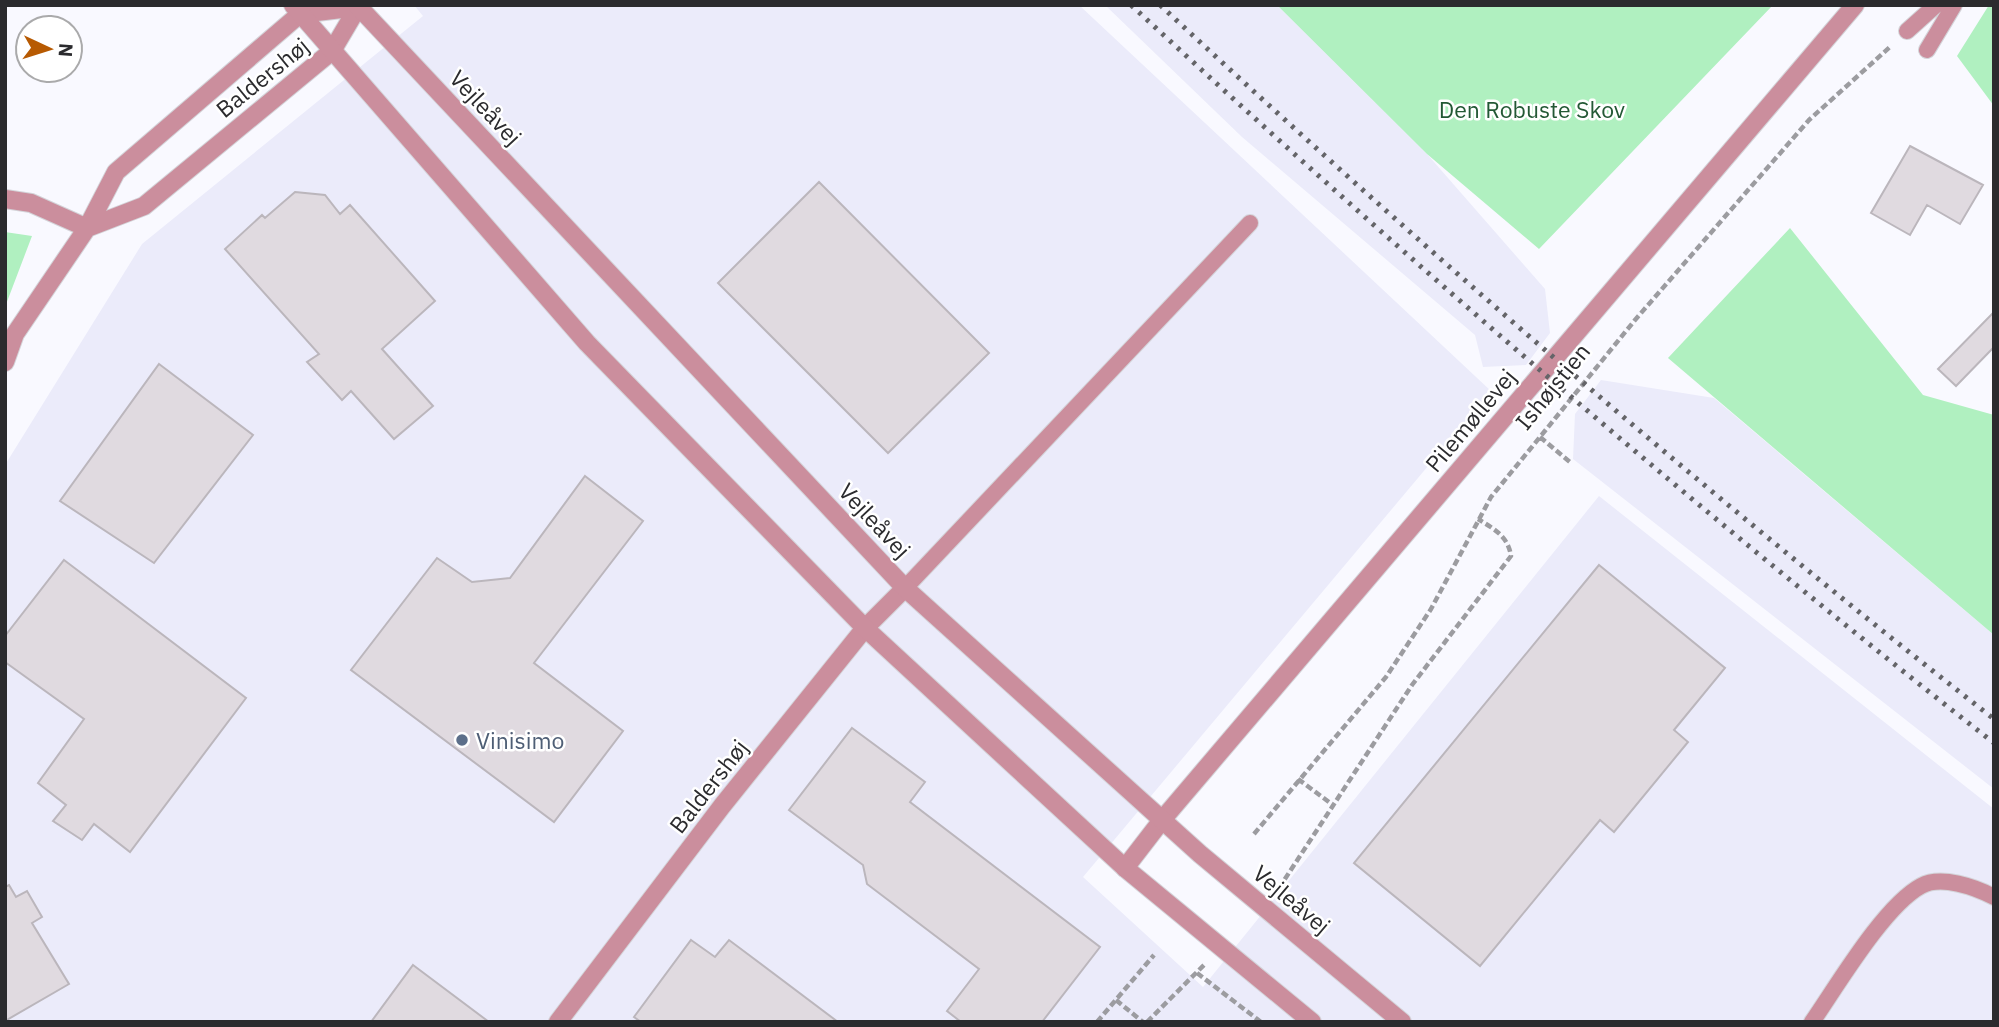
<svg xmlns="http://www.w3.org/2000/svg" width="1999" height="1027" viewBox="0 0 1999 1027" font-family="'IBM Plex Sans',sans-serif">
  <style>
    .built { fill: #ebebfa }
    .green { fill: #b0f0c0 }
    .building { fill: #e0dae0; stroke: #bbb6bc; stroke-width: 2 }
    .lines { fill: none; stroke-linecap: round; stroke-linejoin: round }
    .service-casing { stroke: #d4d4d9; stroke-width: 18 }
    .minor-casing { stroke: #d4d4d9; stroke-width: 20 }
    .tertiary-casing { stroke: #d4d4d9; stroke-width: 20 }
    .path { stroke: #9c9ca0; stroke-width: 4.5; stroke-dasharray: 7 3.5; stroke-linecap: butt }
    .service { stroke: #cb8e9d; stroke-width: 16 }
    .minor { stroke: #cb8e9d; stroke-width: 18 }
    .tertiary { stroke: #cb8e9d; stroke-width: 18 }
    .rail { stroke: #646468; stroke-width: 5; stroke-dasharray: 3.5 7; stroke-linecap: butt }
    .service-dot { fill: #5c6f8a; stroke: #fff; stroke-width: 2.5 }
    .labels { text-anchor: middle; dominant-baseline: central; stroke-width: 5; stroke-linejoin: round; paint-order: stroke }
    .street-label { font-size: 23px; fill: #2b2b2e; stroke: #fff }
    .park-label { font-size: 23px; fill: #235935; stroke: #fff }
    .service-label { font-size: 23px; fill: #4e5e75; stroke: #fff; text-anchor: start }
  </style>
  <rect width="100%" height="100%" fill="#f9f9ff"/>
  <!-- built -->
  <path class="built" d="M 414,5 L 1079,5 L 1491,391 L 1083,877 L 1203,987 L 1599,496 L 1994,809 L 1994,1022 L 5,1022 L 5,465 L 142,244 L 423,16 Z
    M 1105,5 L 1277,5 L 1427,154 L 1545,289 L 1550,333 L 1526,365 L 1483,367 L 1475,335 L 1242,137 Z
    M 1601,380 L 1714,398 L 1994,635 L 1994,789 L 1573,459 L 1575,414 Z"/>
  <!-- green -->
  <path class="green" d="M 1277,5 L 1773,5 L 1539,249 L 1427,154 Z
    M 1989,5 L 1994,5 L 1994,106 L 1957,56 Z
    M 1790,228 L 1923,395 L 1994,415 L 1994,635 L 1668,358 Z
    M 5,232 L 32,236 L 5,307 Z"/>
  <!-- building -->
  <path class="building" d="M 1910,146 L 1983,185 L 1960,224 L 1927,205 L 1910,235 L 1871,213 Z
    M 819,182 L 989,353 L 888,453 L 718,283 Z
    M 295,192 L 325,195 L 340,214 L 350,205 L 435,301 L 382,349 L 433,406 L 394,439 L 351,391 L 342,400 L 307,362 L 319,354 L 225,249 L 262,215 L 265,218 Z
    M 1994,312 L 1994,347 L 1956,386 L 1938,369 Z
    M 159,364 L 253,435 L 154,563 L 60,501 Z
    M 585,476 L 643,521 L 534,663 L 623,731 L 554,822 L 351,670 L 437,558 L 472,582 L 510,578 Z
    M 64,560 L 246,698 L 130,852 L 94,824 L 82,840 L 53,821 L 66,805 L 38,783 L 84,719 L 5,662 L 5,636 Z
    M 1599,565 L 1725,668 L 1674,730 L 1688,742 L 1614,832 L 1600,820 L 1480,966 L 1354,863 Z
    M 852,728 L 925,782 L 910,802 L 1100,947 L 1042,1022 L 961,1022 L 947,1011 L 979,969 L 867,884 L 863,865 L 789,810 Z
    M 9,885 L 16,897 L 27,891 L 42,917 L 32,923 L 69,984 L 5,1021 L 5,887 Z
    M 691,940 L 715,957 L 729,940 L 838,1022 L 641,1022 L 634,1017 Z
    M 413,965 L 489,1022 L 371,1022 Z"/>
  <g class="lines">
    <!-- service casing -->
    <g class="service-casing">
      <path id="service" d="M 1907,31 L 1936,5
        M 1927,50 L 1954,5
        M 905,588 L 1250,223
        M 1812,1022 C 1837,986 1884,906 1921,886 C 1941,875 1975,887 1994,897"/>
    </g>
    <!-- minor casing -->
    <g class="minor-casing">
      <path id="minor" d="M 5,199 L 31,203 L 87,228
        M 87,228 L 144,206 L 332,51 L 358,7
        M 5,362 L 15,334 L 87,228 L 116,172 L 300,14 L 358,7
        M 1125,868 L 1162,820 L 1855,5
        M 558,1022 L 722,806 L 865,628 L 905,588"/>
    </g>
    <!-- tertiary casing -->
    <g class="tertiary-casing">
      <path id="tertiary" d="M 293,5 L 587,343 L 865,628 L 1125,868 L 1312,1022
        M 357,5 L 905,588 L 1200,854 L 1402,1022"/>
    </g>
    <!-- path -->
    <path class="path" d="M 1540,437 L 1570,462
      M 1298,779 L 1333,805
      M 1254,834 L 1386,677 L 1431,609 L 1491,497 L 1540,437 L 1635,320 L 1809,120 L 1891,46
      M 1279,888 L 1412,685 L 1511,556 C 1508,536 1494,529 1478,519
      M 1197,973 L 1261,1022
      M 1116,1000 L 1143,1022
      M 1097,1022 L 1154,955
      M 1147,1022 L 1206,963"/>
    <!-- service -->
    <use href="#service" class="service"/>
    <!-- minor -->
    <use href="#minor" class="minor"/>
    <!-- tertiary -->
    <use href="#tertiary" class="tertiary"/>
    <!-- rail -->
    <path class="rail" d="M 1131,5 C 1409,262 1696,510 1994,743
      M 1160,5 C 1428,254 1706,494 1994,719"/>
  </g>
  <!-- markers -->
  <circle class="service-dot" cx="462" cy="740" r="7"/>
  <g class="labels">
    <!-- street labels -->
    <g class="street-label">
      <text transform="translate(262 77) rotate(-39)">Baldershøj</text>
      <text transform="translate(486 107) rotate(47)">Vejleåvej</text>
      <text transform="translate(1552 386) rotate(-51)">Ishøjstien</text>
      <text transform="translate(1470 420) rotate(-50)">Pilemøllevej</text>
      <text transform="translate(875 520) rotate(47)">Vejleåvej</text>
      <text transform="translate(708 786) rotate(-52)">Baldershøj</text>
      <text transform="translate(1292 899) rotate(40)">Vejleåvej</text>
    </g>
    <!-- park labels -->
    <g class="park-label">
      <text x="1532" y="109">Den Robuste Skov</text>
    </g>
    <!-- service labels -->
    <g class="service-label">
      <text x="476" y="740">Vinisimo</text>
    </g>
  </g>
  <!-- border -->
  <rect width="1999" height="1027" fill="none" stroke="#2b2b2e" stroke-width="14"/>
  <!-- north arrow -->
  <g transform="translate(49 49) rotate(94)"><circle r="33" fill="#ffffff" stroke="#aaaaab" stroke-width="2"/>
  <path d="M0-5L12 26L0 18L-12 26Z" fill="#b75a02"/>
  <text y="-10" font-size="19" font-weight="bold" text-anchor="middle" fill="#2b2b2e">N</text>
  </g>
</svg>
